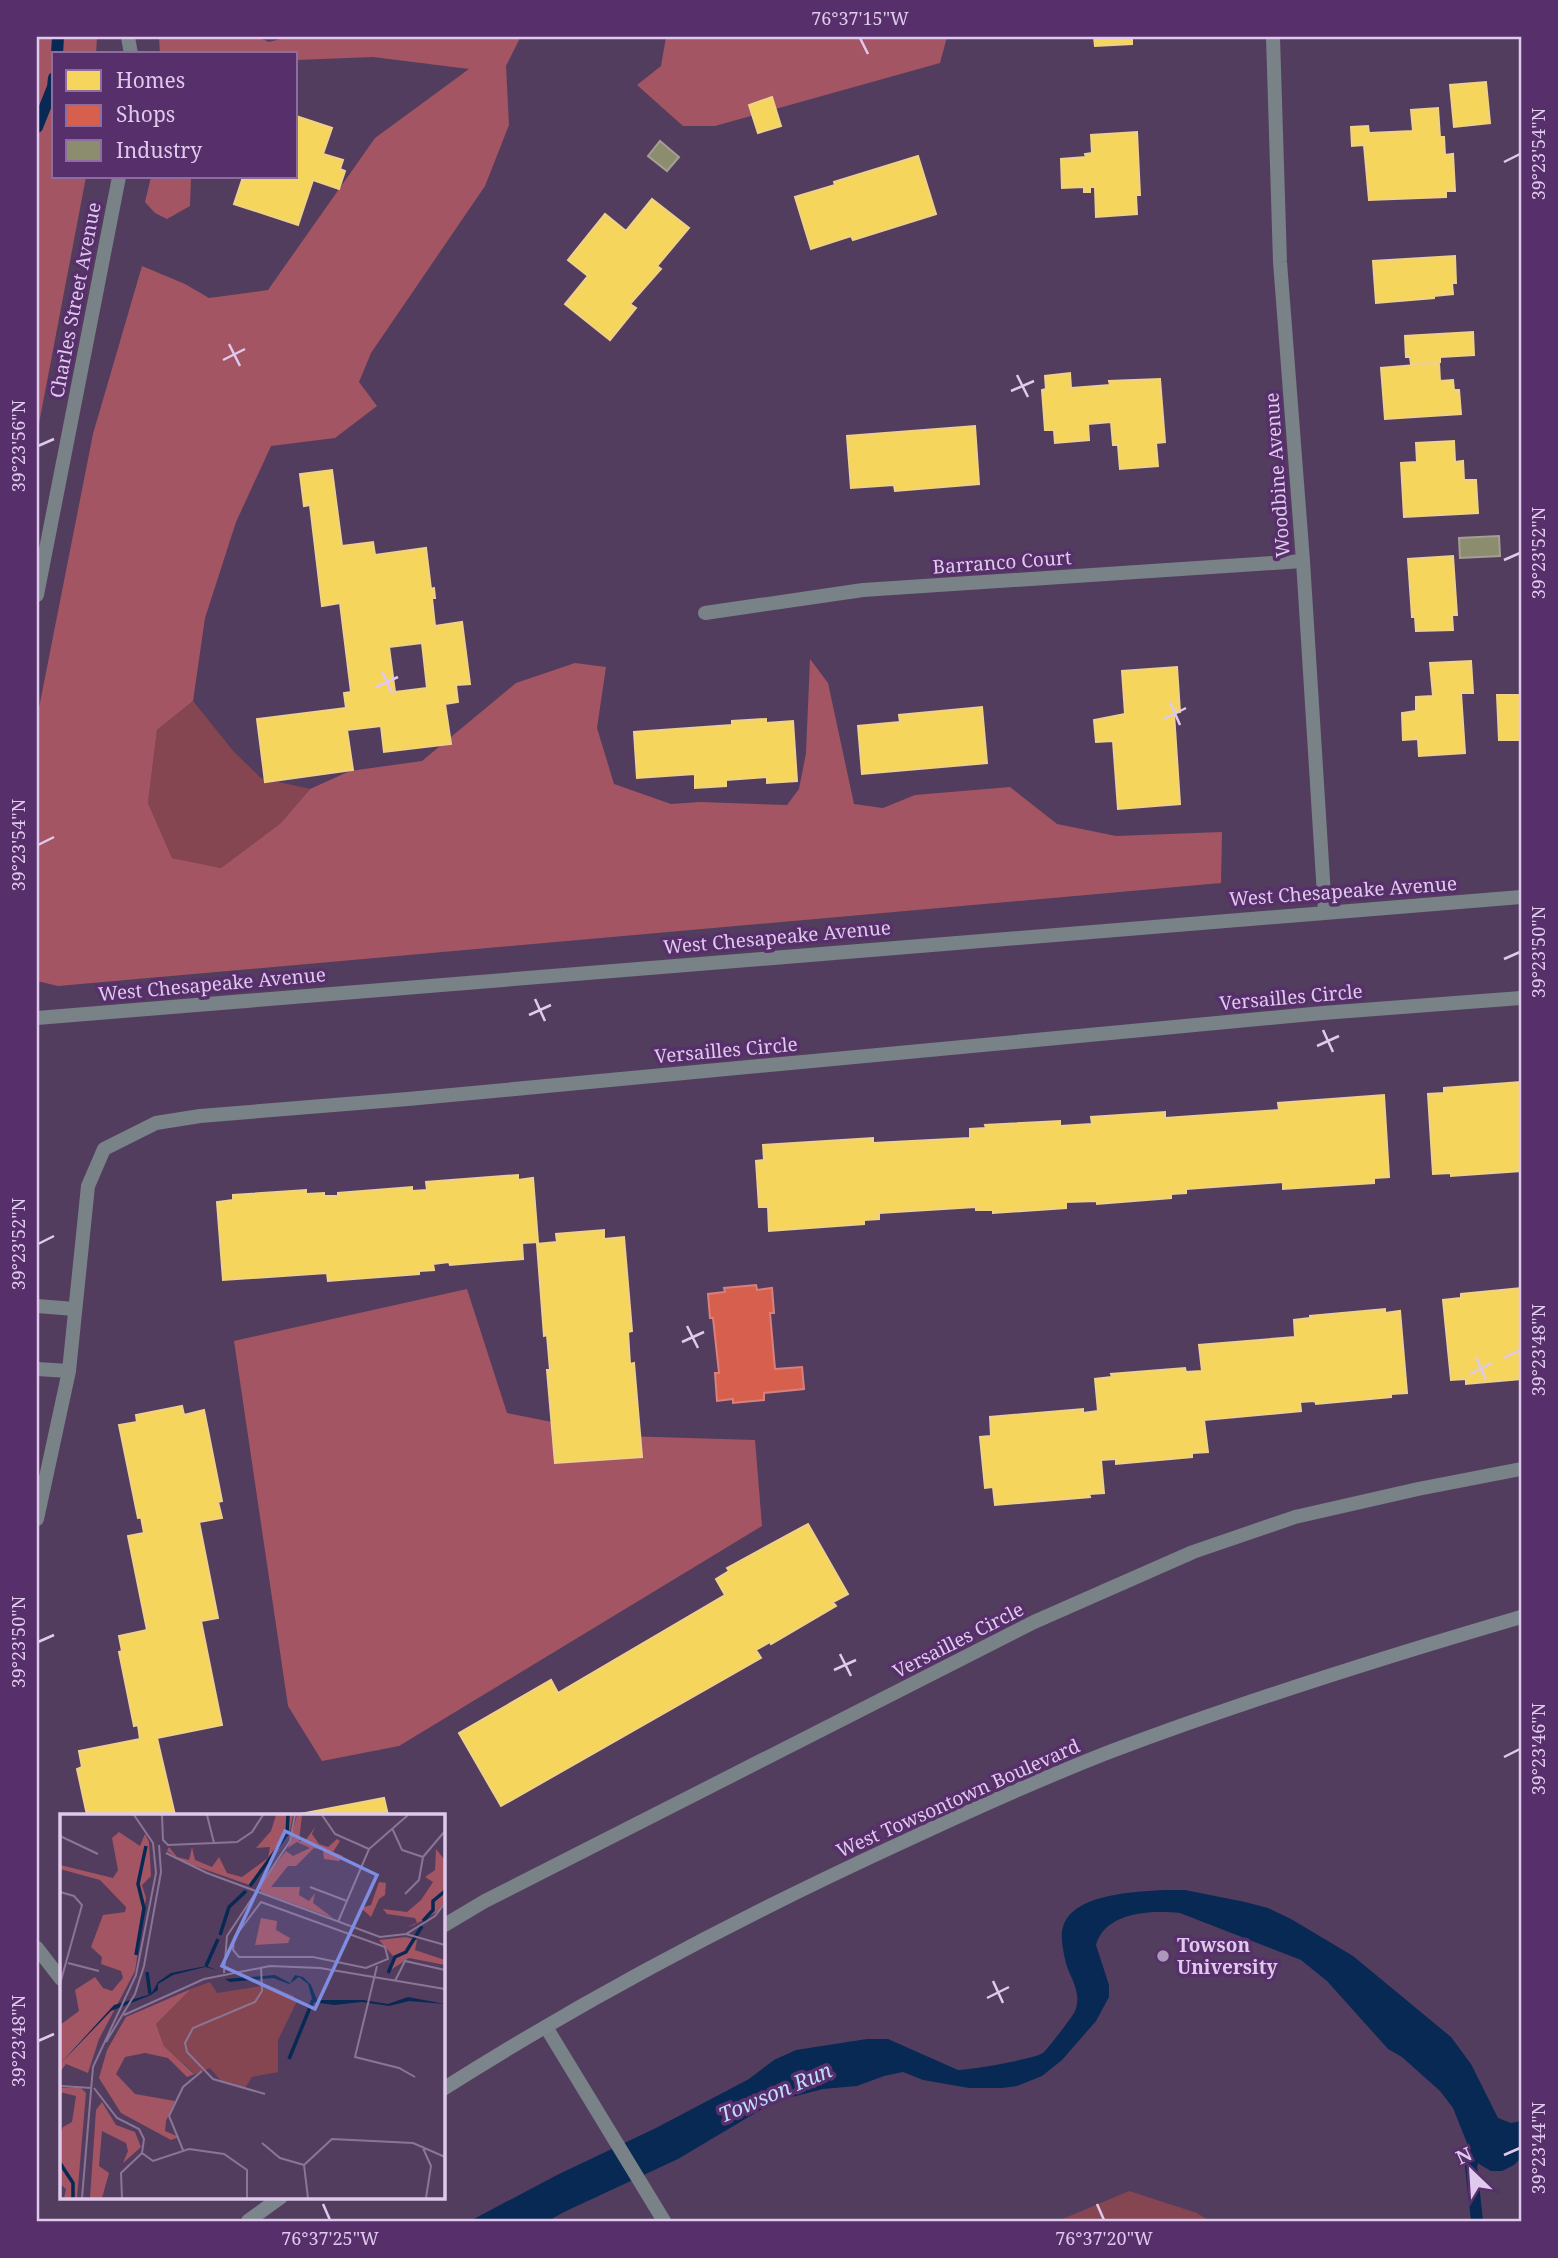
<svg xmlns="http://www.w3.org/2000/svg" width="1558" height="2258" viewBox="0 0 1558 2258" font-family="'Noto Serif',serif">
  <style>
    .green { fill: #864651 }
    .forest { fill: #a35563 }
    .water { fill: #072954 }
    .homes { fill: #f6d55c; stroke: #efd187; stroke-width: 2; fill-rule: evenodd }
    .shops { fill: #d6604d; stroke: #d9807d; stroke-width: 2 }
    .industry { fill: #8c8c6e; stroke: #a59e94; stroke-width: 2 }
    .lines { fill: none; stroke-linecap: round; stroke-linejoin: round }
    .stream { stroke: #072954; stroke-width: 12 }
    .minor { stroke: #788287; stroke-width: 14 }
    .secondary { stroke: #7c848c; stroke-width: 14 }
    .ticks { fill: none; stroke: #dfc9ec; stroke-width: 2.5 }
    .poi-dot { fill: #ae98ba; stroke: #572f6b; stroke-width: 2.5 }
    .labels { text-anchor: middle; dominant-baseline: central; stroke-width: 7; stroke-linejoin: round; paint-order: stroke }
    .street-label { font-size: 19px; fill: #dfc9ec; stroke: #572f6b }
    .poi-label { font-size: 19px; font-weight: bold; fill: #dfc9ec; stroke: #572f6b; text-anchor: start }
    .water-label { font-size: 21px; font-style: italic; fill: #bedbfe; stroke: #572f6b }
    .inset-river { fill: none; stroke: #072954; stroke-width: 3.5 }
    .inset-road { fill: none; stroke: #8b7597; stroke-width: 2 }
    .view { fill: #7e8ce2; fill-opacity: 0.15; stroke: #7e8ce2; stroke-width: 3.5 }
    .inset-edge { fill: none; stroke: #dfc9ec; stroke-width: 3.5 }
    .neatline { fill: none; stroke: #dfc9ec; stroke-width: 2.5 }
    .ticks-label { font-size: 18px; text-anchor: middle; fill: #dfc9ec }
  </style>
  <rect width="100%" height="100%" fill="#533d5e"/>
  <!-- green -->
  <path class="green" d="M 193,701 L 234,752 L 261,778 L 310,789 L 281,823 L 221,868 L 172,858 L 148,803 L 157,730 Z
    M 1129,2191 L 1197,2213 L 1209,2221 L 1058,2221 Z"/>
  <!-- forest -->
  <path class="forest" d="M 37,37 L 97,37 L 96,54 L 54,54 L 54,177 L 86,177 L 37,434 Z
    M 159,37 L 257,37 L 269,42 L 288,37 L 528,37 L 520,38 L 506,66 L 509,125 L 485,186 L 371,353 L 359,382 L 377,406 L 335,438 L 271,446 L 236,522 L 205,618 L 193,701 L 157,730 L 148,803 L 172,858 L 221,868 L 281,823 L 310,789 L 350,771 L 422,761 L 516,683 L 575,663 L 606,667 L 597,728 L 614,784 L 671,804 L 700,802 L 787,805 L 799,789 L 806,753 L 810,659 L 828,683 L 854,804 L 883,808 L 915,795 L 1010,787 L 1057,824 L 1116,836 L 1222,832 L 1221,883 L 58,986 L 37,981 L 37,718 L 93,434 L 142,266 L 185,284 L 209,298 L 268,290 L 375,138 L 469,69 L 373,57 L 296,60 L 296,54 L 160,54 Z
    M 666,37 L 947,37 L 940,63 L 715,126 L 683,126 L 637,85 L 661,66 Z
    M 151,177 L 191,177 L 190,206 L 167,219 L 155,213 L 145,202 Z
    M 467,1289 L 507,1413 L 622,1436 L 755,1440 L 762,1526 L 399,1746 L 322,1761 L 288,1706 L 234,1341 Z"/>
  <!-- water -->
  <path class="water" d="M 1164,1890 L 1185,1890 L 1245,1902 L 1268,1908 L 1291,1919 L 1353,1956 L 1451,2037 L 1471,2064 L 1498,2118 L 1511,2123 L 1521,2121 L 1521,2158 L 1514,2165 L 1502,2171 L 1491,2171 L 1479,2164 L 1469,2148 L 1453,2108 L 1440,2091 L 1402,2057 L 1388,2049 L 1327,1981 L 1301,1960 L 1180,1913 C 1151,1910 1105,1912 1096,1945 L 1109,1985 L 1109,1997 L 1096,2021 L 1062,2060 L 1042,2076 L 1017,2086 L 1002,2088 L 969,2088 L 923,2080 L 903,2072 L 884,2076 L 857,2086 L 823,2089 L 781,2100 L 762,2109 L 678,2159 L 564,2212 L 548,2221 L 470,2221 L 557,2175 L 656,2128 L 749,2079 L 774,2060 L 796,2050 L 867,2039 L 888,2039 L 958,2070 C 970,2070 1034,2059 1043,2053 C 1046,2051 1074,2015 1075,2011 C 1077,2007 1078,1998 1077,1995 C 1076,1983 1067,1971 1065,1959 C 1063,1950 1060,1935 1063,1927 C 1073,1893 1136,1892 1164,1890 Z"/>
  <!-- homes -->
  <path class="homes" d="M 1094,37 L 1132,37 L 1132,44 L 1095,46 Z
    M 1486,82 L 1490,123 L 1454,127 L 1450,85 Z
    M 772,97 L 781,126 L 758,133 L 749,105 Z
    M 1438,108 L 1440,137 L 1444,137 L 1445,155 L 1453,154 L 1455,191 L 1446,191 L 1446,197 L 1369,200 L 1364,145 L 1352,146 L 1351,127 L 1368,126 L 1369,133 L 1413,131 L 1411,110 Z
    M 296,116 L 332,128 L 323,154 L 343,160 L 340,169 L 345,171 L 339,189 L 313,180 L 298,225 L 234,204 L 243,177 L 296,177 Z
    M 1137,132 L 1140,195 L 1136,195 L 1137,214 L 1096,217 L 1095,187 L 1090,187 L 1090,192 L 1084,192 L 1084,187 L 1062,188 L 1061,159 L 1086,157 L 1085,154 L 1092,153 L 1091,135 Z
    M 918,156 L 936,214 L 853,240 L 851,236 L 811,249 L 795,197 L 835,185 L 834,182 Z
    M 652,199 L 689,228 L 657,266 L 661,269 L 630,304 L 636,308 L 610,340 L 565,304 L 588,276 L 568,260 L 605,214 L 626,231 Z
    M 1455,256 L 1456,283 L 1452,283 L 1453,294 L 1434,296 L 1434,298 L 1376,303 L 1373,261 Z
    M 1473,332 L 1474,355 L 1440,357 L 1440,362 L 1411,364 L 1410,357 L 1406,357 L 1405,336 Z
    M 1439,363 L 1440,381 L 1453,380 L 1454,390 L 1459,390 L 1461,414 L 1385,419 L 1381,368 Z
    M 1070,373 L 1071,388 L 1110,385 L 1109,381 L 1160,379 L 1165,442 L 1156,443 L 1158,466 L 1120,469 L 1118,445 L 1113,445 L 1111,422 L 1088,424 L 1089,440 L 1055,443 L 1054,430 L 1045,430 L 1042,390 L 1046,389 L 1045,376 Z
    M 975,426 L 979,484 L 895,491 L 894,485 L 851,488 L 847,436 Z
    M 1454,441 L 1455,462 L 1463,461 L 1464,480 L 1476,480 L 1478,513 L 1404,517 L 1401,463 L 1417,462 L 1416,443 Z
    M 332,470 L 342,546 L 373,542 L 375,555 L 426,548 L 431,589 L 434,588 L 435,598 L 432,598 L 435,626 L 462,622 L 470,684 L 456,685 L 458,702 L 445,704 L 451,744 L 384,752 L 381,726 L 347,730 L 353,770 L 265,782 L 257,719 L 346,708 L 344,693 L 351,692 L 340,603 L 322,606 L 310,505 L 304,506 L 300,474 ZM 422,643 L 427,688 L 395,692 L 389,647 Z
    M 1453,556 L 1457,615 L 1452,615 L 1453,630 L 1416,631 L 1415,617 L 1412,617 L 1408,559 Z
    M 1471,661 L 1473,693 L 1461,693 L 1465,753 L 1419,756 L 1418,739 L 1403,740 L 1402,713 L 1416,711 L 1416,697 L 1433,696 L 1430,663 Z
    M 1177,667 L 1180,712 L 1174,713 L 1180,804 L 1118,809 L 1113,741 L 1096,742 L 1094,720 L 1125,714 L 1122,671 Z
    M 1497,695 L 1521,695 L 1521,740 L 1499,740 Z
    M 982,707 L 987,763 L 862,774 L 858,726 L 900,722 L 899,715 Z
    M 766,719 L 766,723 L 793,721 L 797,781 L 767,783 L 767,777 L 726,780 L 726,786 L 695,788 L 695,774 L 637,778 L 634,732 L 732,725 L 732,721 Z
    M 1520,1082 L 1521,1171 L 1451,1176 L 1451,1173 L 1433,1174 L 1428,1094 L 1444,1093 L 1444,1088 Z
    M 1384,1095 L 1389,1177 L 1374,1178 L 1374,1183 L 1283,1189 L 1283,1182 L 1186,1189 L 1186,1193 L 1171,1194 L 1171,1198 L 1097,1204 L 1097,1201 L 1066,1202 L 1066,1208 L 993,1213 L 993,1210 L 976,1210 L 976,1207 L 879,1213 L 879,1219 L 864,1220 L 864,1224 L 769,1231 L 768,1207 L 759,1207 L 756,1161 L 764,1160 L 763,1145 L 873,1138 L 873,1143 L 970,1138 L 970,1129 L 986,1128 L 985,1125 L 1060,1121 L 1060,1126 L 1092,1124 L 1091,1117 L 1165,1112 L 1165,1118 L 1279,1110 L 1278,1103 Z
    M 518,1175 L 518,1180 L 533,1178 L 538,1242 L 522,1243 L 523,1259 L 450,1265 L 449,1262 L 433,1264 L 434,1270 L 419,1271 L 419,1274 L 328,1281 L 327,1273 L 223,1280 L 217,1202 L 233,1200 L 233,1195 L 306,1190 L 306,1194 L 324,1193 L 324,1196 L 338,1196 L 338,1193 L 412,1187 L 412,1191 L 427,1190 L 426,1182 Z
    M 604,1230 L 604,1239 L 624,1237 L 632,1331 L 628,1332 L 630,1364 L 634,1363 L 642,1457 L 555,1463 L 547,1370 L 550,1370 L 547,1335 L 544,1336 L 537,1244 L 557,1242 L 556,1234 Z
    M 1521,1288 L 1521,1379 L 1466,1384 L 1466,1379 L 1451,1380 L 1443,1300 L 1461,1298 L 1461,1294 Z
    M 1385,1309 L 1385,1313 L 1400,1311 L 1407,1393 L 1391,1394 L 1391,1397 L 1316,1404 L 1315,1401 L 1300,1402 L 1301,1411 L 1204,1420 L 1208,1452 L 1192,1453 L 1192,1457 L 1116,1464 L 1116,1459 L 1101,1460 L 1104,1493 L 1089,1494 L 1090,1497 L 995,1505 L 993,1487 L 985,1488 L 980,1437 L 991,1436 L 990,1417 L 1083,1409 L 1083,1413 L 1098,1411 L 1095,1379 L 1112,1377 L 1111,1374 L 1185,1368 L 1186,1372 L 1202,1371 L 1199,1345 L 1295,1337 L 1294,1320 L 1310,1318 L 1310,1316 Z
    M 182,1406 L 184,1415 L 204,1410 L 222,1501 L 218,1502 L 222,1518 L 199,1522 L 218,1618 L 201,1621 L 222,1725 L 157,1738 L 175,1815 L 87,1815 L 77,1769 L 82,1767 L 79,1751 L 140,1739 L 138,1725 L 134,1726 L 119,1652 L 122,1651 L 119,1636 L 147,1630 L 128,1536 L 144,1533 L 141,1517 L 138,1518 L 119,1425 L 137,1422 L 136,1415 Z
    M 808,1524 L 848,1594 L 833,1602 L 836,1606 L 771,1644 L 770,1642 L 756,1650 L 761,1658 L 501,1806 L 459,1733 L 551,1680 L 558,1693 L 725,1595 L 716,1579 L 729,1571 L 727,1568 Z
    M 384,1798 L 388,1815 L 295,1815 Z"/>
  <!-- shops -->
  <path class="shops" d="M 756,1285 L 757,1290 L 772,1288 L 774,1313 L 770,1313 L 775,1369 L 802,1367 L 804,1389 L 764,1393 L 764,1400 L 733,1403 L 733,1399 L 717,1401 L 715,1373 L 719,1373 L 713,1318 L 710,1318 L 708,1294 L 725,1292 L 724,1288 Z"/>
  <!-- industry -->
  <path class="industry" d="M 660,141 L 679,157 L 667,171 L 648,156 Z
    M 1499,536 L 1500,556 L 1460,558 L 1459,538 Z"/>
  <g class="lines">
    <!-- stream -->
    <path class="stream" d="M 57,54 L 58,37
      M 37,127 L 53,87 L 54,78
      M 1477,2221 L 1471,2166 L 1478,2143"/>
    <!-- minor -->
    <path class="minor" d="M 128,37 L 131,54
      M 1273,37 L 1280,262 L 1303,561 L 1325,911
      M 37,595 L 119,177
      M 705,613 L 863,590 L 1303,561
      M 37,1018 L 1521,897
      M 37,1306 L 75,1309
      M 37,1369 L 69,1371
      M 37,1519 L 69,1371 L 88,1186 L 104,1149 L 156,1123 L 200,1116 L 408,1099 L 1323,1013 L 1521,998
      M 443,1926 L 485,1901 L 1034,1622 L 1193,1552 L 1295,1517 L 1418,1489 L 1521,1469
      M 37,1948 L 61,1979
      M 546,2027 L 664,2221"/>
    <!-- secondary -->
    <path class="secondary" d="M 443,2089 C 590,1996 744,1915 903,1842 C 969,1811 1036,1781 1104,1754 C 1241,1702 1381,1658 1521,1617
      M 248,2221 L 281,2197"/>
  </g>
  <!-- ticks -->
  <path class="ticks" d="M 860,38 L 868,54M 1504,162 L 1520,154M 229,344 L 240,366M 223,360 L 245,349M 1017,375 L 1028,397M 1011,391 L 1034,381M 38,446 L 54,439M 1504,560 L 1520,553M 382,671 L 392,693M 376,687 L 398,677M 1170,702 L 1180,725M 1164,719 L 1186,708M 38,845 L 54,837M 1504,959 L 1520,952M 535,999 L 545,1021M 529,1015 L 551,1005M 1323,1030 L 1333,1052M 1317,1046 L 1339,1036M 38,1244 L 54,1236M 687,1326 L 698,1348M 682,1342 L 704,1332M 1476,1357 L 1486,1380M 1504,1358 L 1520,1350M 1470,1374 L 1492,1363M 38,1642 L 54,1635M 840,1654 L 851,1676M 834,1670 L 856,1660M 1504,1757 L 1520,1749M 993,1981 L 1003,2003M 987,1998 L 1009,1987M 38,2041 L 54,2034M 1504,2155 L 1520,2148M 323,2204 L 330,2220M 1097,2204 L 1104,2220"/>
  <!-- markers -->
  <circle class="poi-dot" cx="1163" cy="1956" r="7"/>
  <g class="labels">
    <!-- street labels -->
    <g class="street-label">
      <text transform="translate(75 300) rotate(-79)">Charles Street Avenue</text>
      <text transform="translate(1277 475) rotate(-94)">Woodbine Avenue</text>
      <text transform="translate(1002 562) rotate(-4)">Barranco Court</text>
      <text transform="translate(1343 891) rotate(-4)">West Chesapeake Avenue</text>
      <text transform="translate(777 937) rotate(-5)">West Chesapeake Avenue</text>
      <text transform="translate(212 984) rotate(-5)">West Chesapeake Avenue</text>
      <text transform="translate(1291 997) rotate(-5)">Versailles Circle</text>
      <text transform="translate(726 1050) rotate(-5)">Versailles Circle</text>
      <text transform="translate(958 1640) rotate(-27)">Versailles Circle</text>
      <text transform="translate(958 1798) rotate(-24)">West Towsontown Boulevard</text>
    </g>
    <!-- poi labels -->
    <g class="poi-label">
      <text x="1177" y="1945">Towson<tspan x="1177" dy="22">University</tspan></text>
    </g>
    <!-- water labels -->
    <g class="water-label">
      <text transform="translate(775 2092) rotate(-23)">Towson Run</text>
    </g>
  </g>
  <!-- overview -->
  <g transform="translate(60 1814)">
    <rect width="385" height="385" fill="#533d5e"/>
    <path d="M 150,168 L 157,179 L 208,171 L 234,182 L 237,187 L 218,226 L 218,258 L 192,263 L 185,274 L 162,268 L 150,254 L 127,263 L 134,259 L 104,232 L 96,210 L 131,175 Z" fill="#864651"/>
    <path d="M 216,1 L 233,1 L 229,22 L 192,72 L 124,48 L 107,37 L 109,33 L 117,43 L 129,46 L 132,33 L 135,46 L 152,53 L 159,43 L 167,59 L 182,63 L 208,44 L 210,33 L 196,34 L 211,17 ZM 237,1 L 242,1 L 239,27 L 245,27 L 255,13 L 252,20 L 259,30 L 268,33 L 277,25 L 280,27 L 273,38 L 283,42 L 279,47 L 264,45 L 263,36 L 254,34 L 236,52 L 228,52 L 211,73 L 240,73 L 239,81 L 249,87 L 255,79 L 253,89 L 273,104 L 201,78 L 199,72 L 226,37 L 233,42 L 250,34 L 237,28 L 228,34 ZM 59,18 L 80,32 L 85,20 L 89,28 L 91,62 L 82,71 L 86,84 L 75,157 L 39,225 L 28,259 L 6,250 L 0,258 L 0,211 L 19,197 L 15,176 L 35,163 L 43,174 L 52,177 L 63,164 L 61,157 L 41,150 L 42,143 L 31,133 L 43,101 L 65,98 L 66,93 L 40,66 L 0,55 L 0,51 L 53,64 L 58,56 L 52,24 ZM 376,35 L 384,45 L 385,87 L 377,98 L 354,111 L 346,113 L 357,109 L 355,104 L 327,100 L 323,95 L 347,98 L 361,86 L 373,68 L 365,63 L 375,56 ZM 319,68 L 326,69 L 325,81 L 319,85 L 311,103 L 301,94 L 311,91 ZM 201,104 L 217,107 L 216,116 L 230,124 L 228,129 L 195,131 ZM 346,123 L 357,126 L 355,136 L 385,146 L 385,151 L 349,144 L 326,159 L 334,143 L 319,126 ZM 131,175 L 96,210 L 104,232 L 134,260 L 127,263 L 108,244 L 85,239 L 65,243 L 56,260 L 75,280 L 115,287 L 106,307 L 105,317 L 119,323 L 111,326 L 61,299 L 39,264 L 47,236 L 66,203 ZM 0,274 L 21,274 L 26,279 L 17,384 L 4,384 L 6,375 L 0,370 L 0,321 L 3,313 L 12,308 L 16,282 L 0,278 ZM 42,288 L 56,311 L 75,318 L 81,333 L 63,349 L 68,337 L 66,329 L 42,317 L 39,352 L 49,359 L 42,384 L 30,384 L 36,296 Z" fill="#a35563"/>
    <path d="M 146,152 L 157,156 L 145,153 L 113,161 L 98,170 L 98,176 L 91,181 L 51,197 L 0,250 L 54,191 L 91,180 L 98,168 L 111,159 ZM 215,161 L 230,169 L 235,161 L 243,163 L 251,171 L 257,186 L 303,186 L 328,190 L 348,183 L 385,190 L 349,187 L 329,192 L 302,188 L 274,191 L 253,188 L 248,170 L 239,163 L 229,170 L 213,164 L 170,168 L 165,165 Z" fill="#072954"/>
    <path class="inset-river" d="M 190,72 L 227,21 L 228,1M 363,107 L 373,96 L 373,87 L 385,77M 160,121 L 169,93 L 186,77M 76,141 L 84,94 L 78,70 L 86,32M 146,152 L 158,125M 87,158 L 90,180M 328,159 L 335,143 L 346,138 L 362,112M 229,245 L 253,186M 0,349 L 13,369 L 13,384"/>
    <path class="inset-road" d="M 102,1 L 103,26 L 108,31 L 177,28 L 192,18 L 203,1M 147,1 L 154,29M 262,1 L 275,20 L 309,35M 332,14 L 342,36 L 363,43 L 385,17M 0,22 L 38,40M 106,39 L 147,59 L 320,123 L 346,120 L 375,102 L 385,89M 250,73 L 287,87M 0,78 L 14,82 L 22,91 L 0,170M 345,80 L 359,66 L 363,43M 201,88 L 325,133 L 328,145 L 306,154 L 253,143 L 179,143 L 173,136 L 174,124 ZM 278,108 L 309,35 L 348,1M 346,120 L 385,131M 8,149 L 39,157M 317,152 L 295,243 L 339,254 L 355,263M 201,153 L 202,177 L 195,188 L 133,214 L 125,229 L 127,238 L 153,265 L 205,280M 164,159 L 167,122 L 230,27 L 235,1M 335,167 L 345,147 L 385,156M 64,201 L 144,165 L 210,152 L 260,154 L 385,175M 46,228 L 75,180 L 84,152 L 101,58 L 99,31M 0,272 L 32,274M 34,274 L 57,304 L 79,315 L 84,325 L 82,339 L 61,359 L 62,384M 202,329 L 220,344 L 244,351M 362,332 L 371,352 L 366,384M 123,336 L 109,302 L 123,273 L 142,257M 82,339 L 93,347 L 129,335 L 164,340 L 187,356 L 187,384M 22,384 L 33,253 L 76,161 L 96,59 L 93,29 L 74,1M 248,384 L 244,351 L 272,325 L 353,329 L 385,343"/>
    <path class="view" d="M 225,17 L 317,61 L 255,195 L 162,152 Z"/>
    <rect width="385" height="385" class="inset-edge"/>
  </g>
  <!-- border -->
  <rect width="1558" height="2258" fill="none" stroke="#572f6b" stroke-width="77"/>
  <!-- legend -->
  <rect x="52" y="52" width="245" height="126" fill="#572f6b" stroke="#8d6d9f" stroke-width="2"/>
  <rect x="66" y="70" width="35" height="21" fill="#f6d55c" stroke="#8d6d9f" stroke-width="2"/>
  <text x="116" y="88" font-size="21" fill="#dfc9ec">Homes</text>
  <rect x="66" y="105" width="35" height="21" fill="#d6604d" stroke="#8d6d9f" stroke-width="2"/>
  <text x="116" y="122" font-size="21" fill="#dfc9ec">Shops</text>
  <rect x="66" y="140" width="35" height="21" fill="#8c8c6e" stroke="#8d6d9f" stroke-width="2"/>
  <text x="116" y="158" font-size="21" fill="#dfc9ec">Industry</text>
  <!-- north arrow -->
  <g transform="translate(1471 2171) rotate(335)" stroke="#572f6b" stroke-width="5" paint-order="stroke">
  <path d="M0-5L12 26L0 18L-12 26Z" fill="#dfc9ec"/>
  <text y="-10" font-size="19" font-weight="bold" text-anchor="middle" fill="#dfc9ec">N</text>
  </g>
  <rect x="38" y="38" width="1482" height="2182" class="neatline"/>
  <g class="ticks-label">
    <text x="860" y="25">76°37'15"W</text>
    <text transform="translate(1539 154) rotate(-90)" y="6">39°23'54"N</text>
    <text transform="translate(19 446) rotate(-90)" y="6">39°23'56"N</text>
    <text transform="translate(1539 553) rotate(-90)" y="6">39°23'52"N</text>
    <text transform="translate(19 845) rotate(-90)" y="6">39°23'54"N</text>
    <text transform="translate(1539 952) rotate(-90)" y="6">39°23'50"N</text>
    <text transform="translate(19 1244) rotate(-90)" y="6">39°23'52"N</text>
    <text transform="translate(1539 1350) rotate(-90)" y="6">39°23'48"N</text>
    <text transform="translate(19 1642) rotate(-90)" y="6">39°23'50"N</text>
    <text transform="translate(1539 1749) rotate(-90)" y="6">39°23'46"N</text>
    <text transform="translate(19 2041) rotate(-90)" y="6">39°23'48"N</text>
    <text transform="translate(1539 2148) rotate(-90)" y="6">39°23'44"N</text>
    <text x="330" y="2245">76°37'25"W</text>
    <text x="1104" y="2245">76°37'20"W</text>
  </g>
</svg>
